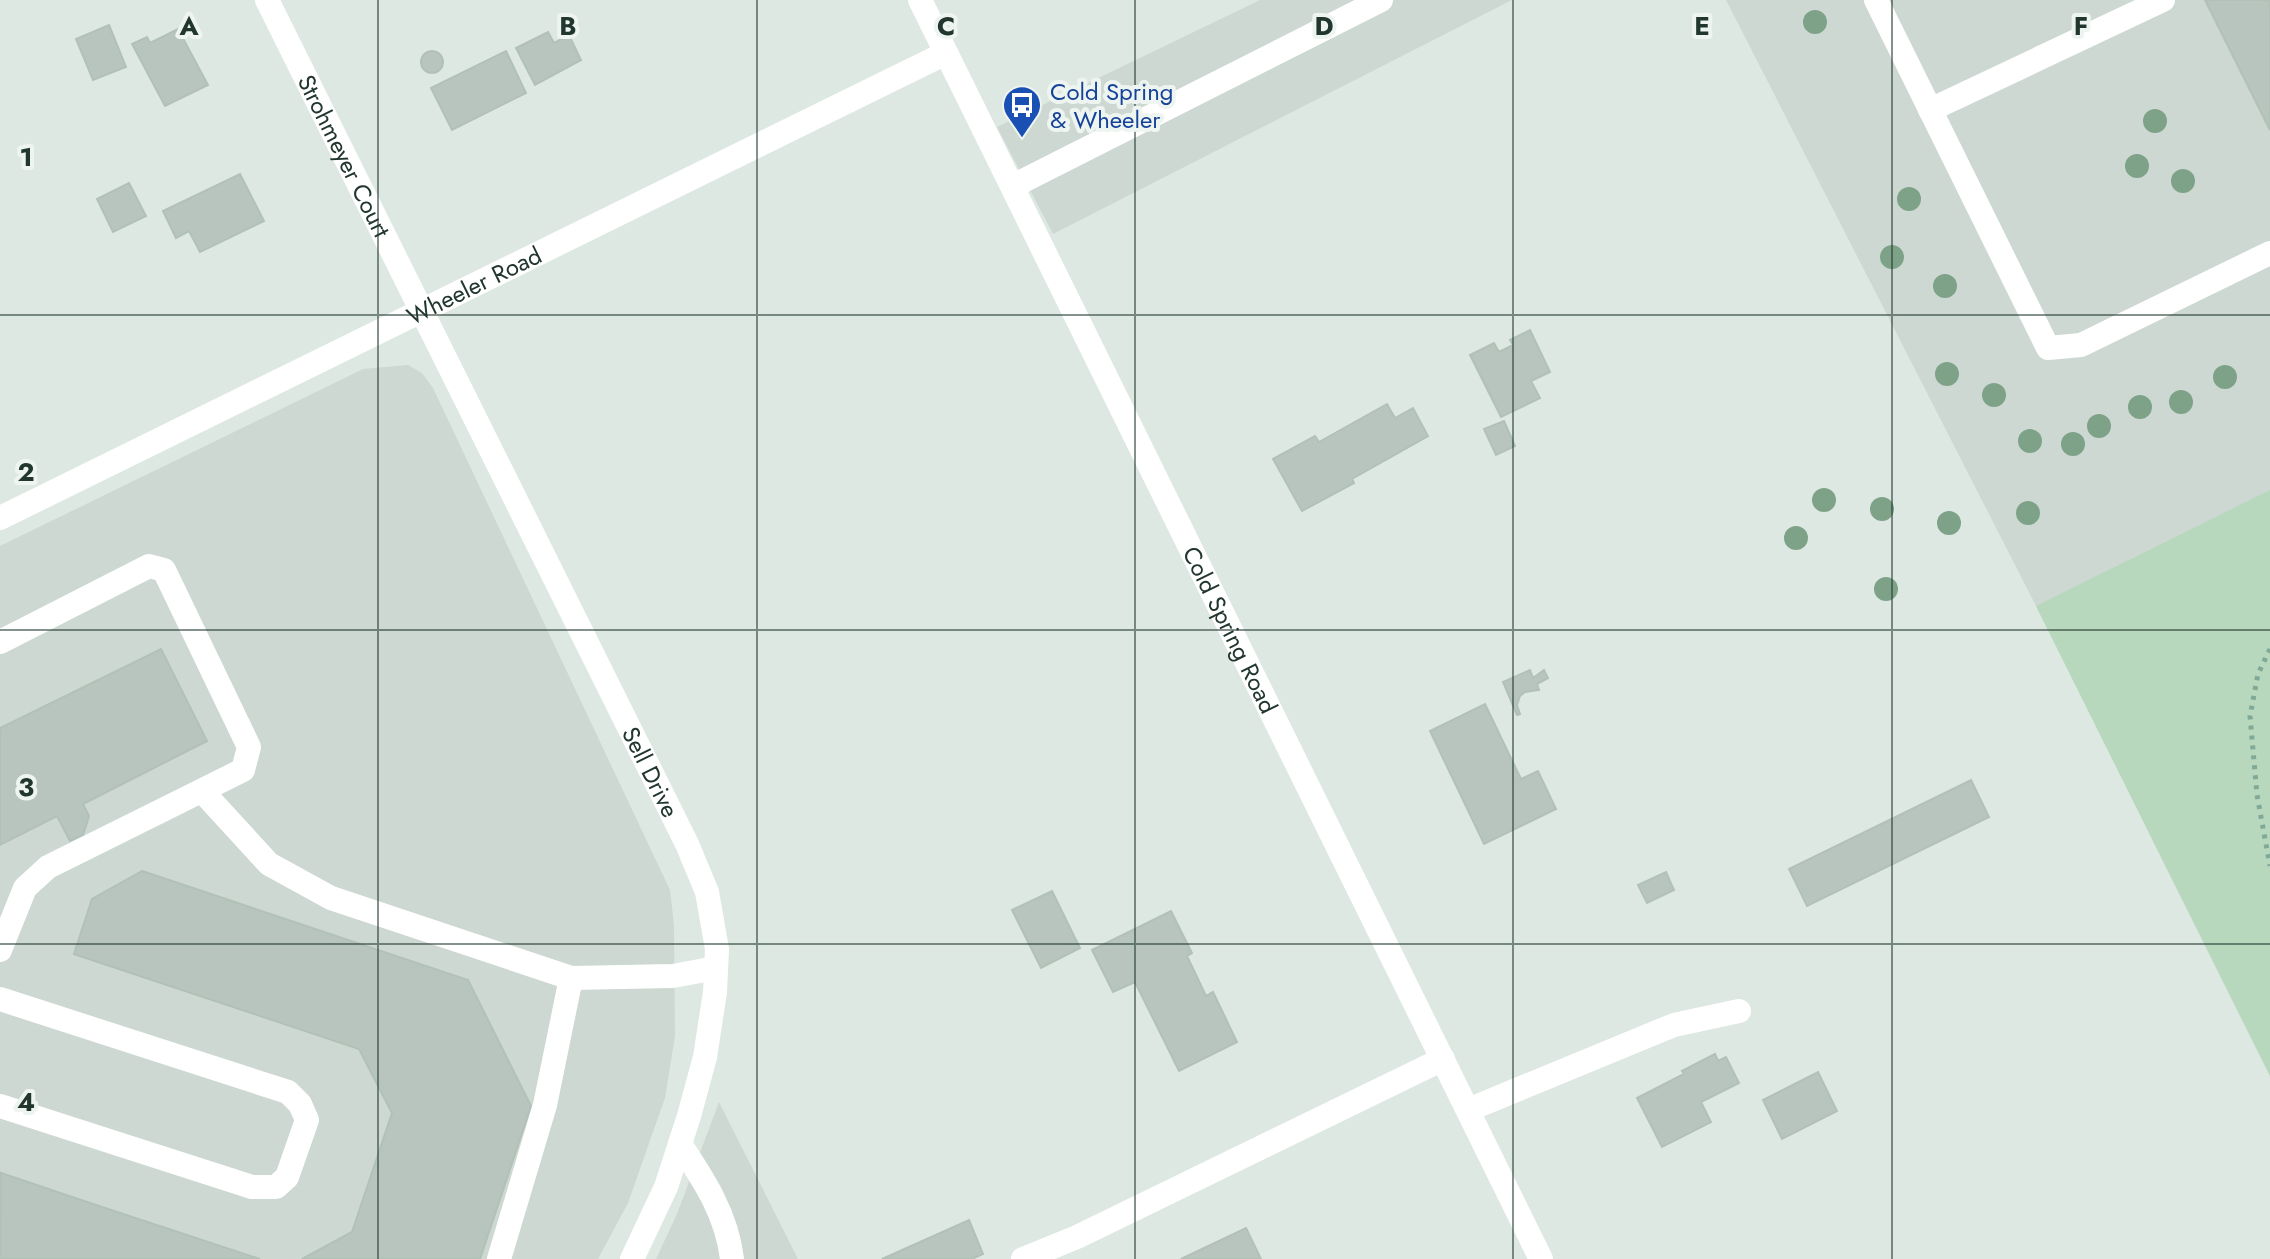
<svg xmlns="http://www.w3.org/2000/svg" width="2270" height="1259" viewBox="0 0 2270 1259" font-family="Jost,sans-serif">
  <style>
    .built { fill: #ccd8d1 }
    .green { fill: #b8d8bd }
    .building { fill: #b7c5be; stroke: #b1c1b8; stroke-width: 2 }
    .lines { fill: none; stroke-linecap: round; stroke-linejoin: round }
    .path { stroke: #81a998; stroke-width: 5; stroke-dasharray: 4 6; stroke-linecap: butt }
    .minor { stroke: #fff; stroke-width: 24 }
    .tree { fill: #7ea288 }
    .grid { fill: none; stroke: #21362e; stroke-width: 2; stroke-opacity: 0.55 }
    .labels { text-anchor: middle; dominant-baseline: central; stroke-width: 8; stroke-linejoin: round; paint-order: stroke }
    .transit-label { font-size: 24px; fill: #164399; stroke: #eef5f1; text-anchor: start }
    .street-label { font-size: 24px; fill: #21362e; stroke: #eef5f1 }
    .grid-label { font-size: 26px; text-anchor: middle; font-weight: bold; fill: #21362e; stroke: #eef5f1; stroke-width: 8; stroke-linejoin: round; paint-order: stroke }
  </style>
  <rect width="100%" height="100%" fill="#dee8e2"/>
  <!-- built -->
  <path class="built" d="M 1260,0 L 1512,0 L 1053,234 L 997,127 Z
    M 1726,0 L 2270,0 L 2270,1076 L 2036,606 Z
    M 408,365 L 422,373 L 433,388 L 670,890 L 674,925 L 675,1036 L 665,1098 L 628,1203 L 598,1259 L 0,1259 L 0,546 L 363,369 Z
    M 719,1102 L 798,1259 L 656,1259 L 677,1214 Z"/>
  <!-- green -->
  <path class="green" d="M 2270,490 L 2270,1076 L 2036,606 Z"/>
  <!-- building -->
  <path class="building" d="M 2205,0 L 2270,0 L 2270,130 Z
    M 109,25 L 126,67 L 93,80 L 76,39 Z
    M 178,29 L 208,85 L 165,106 L 132,44 L 147,37 L 150,43 Z
    M 548,32 L 554,43 L 569,35 L 581,60 L 535,85 L 516,48 Z
    M 506,51 L 526,93 L 452,130 L 431,88 Z
    M421 62a11 11 0 1 1 22 0a11 11 0 1 1-22 0Z
    M 240,174 L 264,221 L 200,252 L 189,231 L 176,238 L 163,211 Z
    M 129,183 L 146,216 L 113,232 L 97,199 Z
    M 1530,330 L 1550,372 L 1531,381 L 1540,398 L 1501,417 L 1470,355 L 1494,343 L 1499,352 L 1513,345 L 1510,340 Z
    M 1387,404 L 1395,418 L 1413,408 L 1428,436 L 1352,479 L 1354,483 L 1302,511 L 1273,459 L 1315,436 L 1319,442 Z
    M 1504,421 L 1515,446 L 1496,455 L 1484,429 Z
    M 161,649 L 207,741 L 83,804 L 89,816 L 83,835 L 70,841 L 57,816 L 0,845 L 0,728 Z
    M 1530,670 L 1533,678 L 1544,670 L 1548,678 L 1537,684 L 1539,690 L 1525,692 L 1520,696 L 1517,705 L 1520,714 L 1517,715 L 1503,682 Z
    M 1485,704 L 1521,779 L 1538,771 L 1556,809 L 1484,844 L 1430,731 Z
    M 1971,780 L 1989,817 L 1807,906 L 1789,869 Z
    M 142,871 L 468,980 L 531,1106 L 480,1259 L 302,1259 L 352,1232 L 392,1113 L 359,1049 L 74,954 L 92,899 Z
    M 1666,872 L 1674,890 L 1647,903 L 1638,885 Z
    M 1052,891 L 1080,948 L 1041,968 L 1012,910 Z
    M 1171,911 L 1192,953 L 1187,956 L 1206,996 L 1213,992 L 1237,1042 L 1179,1071 L 1135,982 L 1113,992 L 1092,950 Z
    M 1715,1054 L 1718,1061 L 1726,1057 L 1739,1083 L 1701,1102 L 1711,1122 L 1662,1147 L 1637,1098 L 1684,1074 L 1682,1071 Z
    M 1818,1072 L 1837,1111 L 1782,1139 L 1763,1100 Z
    M 1,1173 L 96,1205 L 260,1259 L 0,1259 Z
    M 969,1220 L 983,1254 L 972,1259 L 882,1259 Z
    M 1246,1228 L 1261,1259 L 1181,1259 Z"/>
  <g class="lines">
    <!-- path -->
    <path class="path" d="M 2270,649 L 2258,674 L 2250,716 L 2257,795 L 2270,866"/>
    <!-- minor -->
    <g class="minor">
      <path id="s1" d="M 267,0 L 687,844 L 707,892 L 717,949 L 715,992 L 705,1057 L 689,1116 L 666,1187 L 632,1259"/>
      <path id="s2" d="M 920,0 L 1541,1259"/>
      <path d="M 1876,0 L 2048,348 L 2081,345 L 2270,253"/>
      <path d="M 1930,110 L 2163,0"/>
      <path d="M 1013,186 L 1381,0"/>
      <path id="s3" d="M 0,518 L 946,53"/>
      <path d="M 0,642 L 149,566 L 164,570 L 249,747 L 243,770 L 48,867 L 25,888 L 0,950"/>
      <path d="M 202,791 L 269,864 L 331,898 L 571,978 L 673,976 L 716,968"/>
      <path d="M 0,999 L 288,1092 L 300,1104 L 307,1120 L 287,1177 L 276,1187 L 252,1187 L 0,1106"/>
      <path d="M 1468,1110 L 1674,1025 L 1739,1011"/>
      <path d="M 680,1144 C 704,1180 727,1215 732,1259"/>
      <path d="M 499,1259 L 545,1105 L 571,978"/>
      <path d="M 1023,1259 L 1077,1237 L 1443,1059"/>
    </g>
  </g>
  <!-- trees -->
  <g class="tree">
    <circle cx="1815" cy="22" r="12"/>
    <circle cx="2155" cy="121" r="12"/>
    <circle cx="2137" cy="166" r="12"/>
    <circle cx="2183" cy="181" r="12"/>
    <circle cx="1909" cy="199" r="12"/>
    <circle cx="1892" cy="257" r="12"/>
    <circle cx="1945" cy="286" r="12"/>
    <circle cx="1947" cy="374" r="12"/>
    <circle cx="2225" cy="377" r="12"/>
    <circle cx="1994" cy="395" r="12"/>
    <circle cx="2181" cy="402" r="12"/>
    <circle cx="2140" cy="407" r="12"/>
    <circle cx="2099" cy="426" r="12"/>
    <circle cx="2030" cy="441" r="12"/>
    <circle cx="2073" cy="444" r="12"/>
    <circle cx="1824" cy="500" r="12"/>
    <circle cx="1882" cy="509" r="12"/>
    <circle cx="2028" cy="513" r="12"/>
    <circle cx="1949" cy="523" r="12"/>
    <circle cx="1796" cy="538" r="12"/>
    <circle cx="1886" cy="589" r="12"/>
  </g>
  <!-- grid -->
  <path class="grid" d="M 378,0 L 378,1259M 757,0 L 757,1259M 1135,0 L 1135,1259M 1513,0 L 1513,1259M 1892,0 L 1892,1259M 0,315 L 2270,315M 0,630 L 2270,630M 0,944 L 2270,944"/>
  <!-- icons -->
  <defs>
    <g id="bus-pin" transform="scale(2)"><path d="M0 17L-7.5 6A9.5 9.5 0 1 1 7.5 6Z" fill="#1a4fb4" stroke="#eef5f1"/><path d="M-5-6H5V4H4V6H2V4H-2V6H-4V4H-5ZM-3.5-4V0h7V-4ZM-3.5 1.2v1.5H-2V1.2ZM2 1.2v1.5H3.5V1.2Z" fill="#fff"/></g>
  </defs>
  <g fill-rule="evenodd">
    <use href="#bus-pin" x="1022" y="105"/>
  </g>
  <g class="labels">
    <!-- transit labels -->
    <g class="transit-label">
      <text x="1050" y="91">Cold Spring<tspan x="1050" dy="28">&amp; Wheeler</tspan></text>
    </g>
    <!-- street labels -->
    <g class="street-label">
      <text stroke="none"><textPath href="#s1" startOffset="174">Strohmeyer Court</textPath></text>
      <text stroke="none"><textPath href="#s3" startOffset="528">Wheeler Road</textPath></text>
      <text stroke="none"><textPath href="#s2" startOffset="702">Cold Spring Road</textPath></text>
      <text stroke="none"><textPath href="#s1" startOffset="862">Sell Drive</textPath></text>
    </g>
  </g>
  <g class="grid-label">
    <text x="189" y="35">A</text>
    <text x="568" y="35">B</text>
    <text x="946" y="35">C</text>
    <text x="1324" y="35">D</text>
    <text x="1702" y="35">E</text>
    <text x="2081" y="35">F</text>
    <text x="26" y="166">1</text>
    <text x="26" y="481">2</text>
    <text x="26" y="796">3</text>
    <text x="26" y="1111">4</text>
  </g>
</svg>
